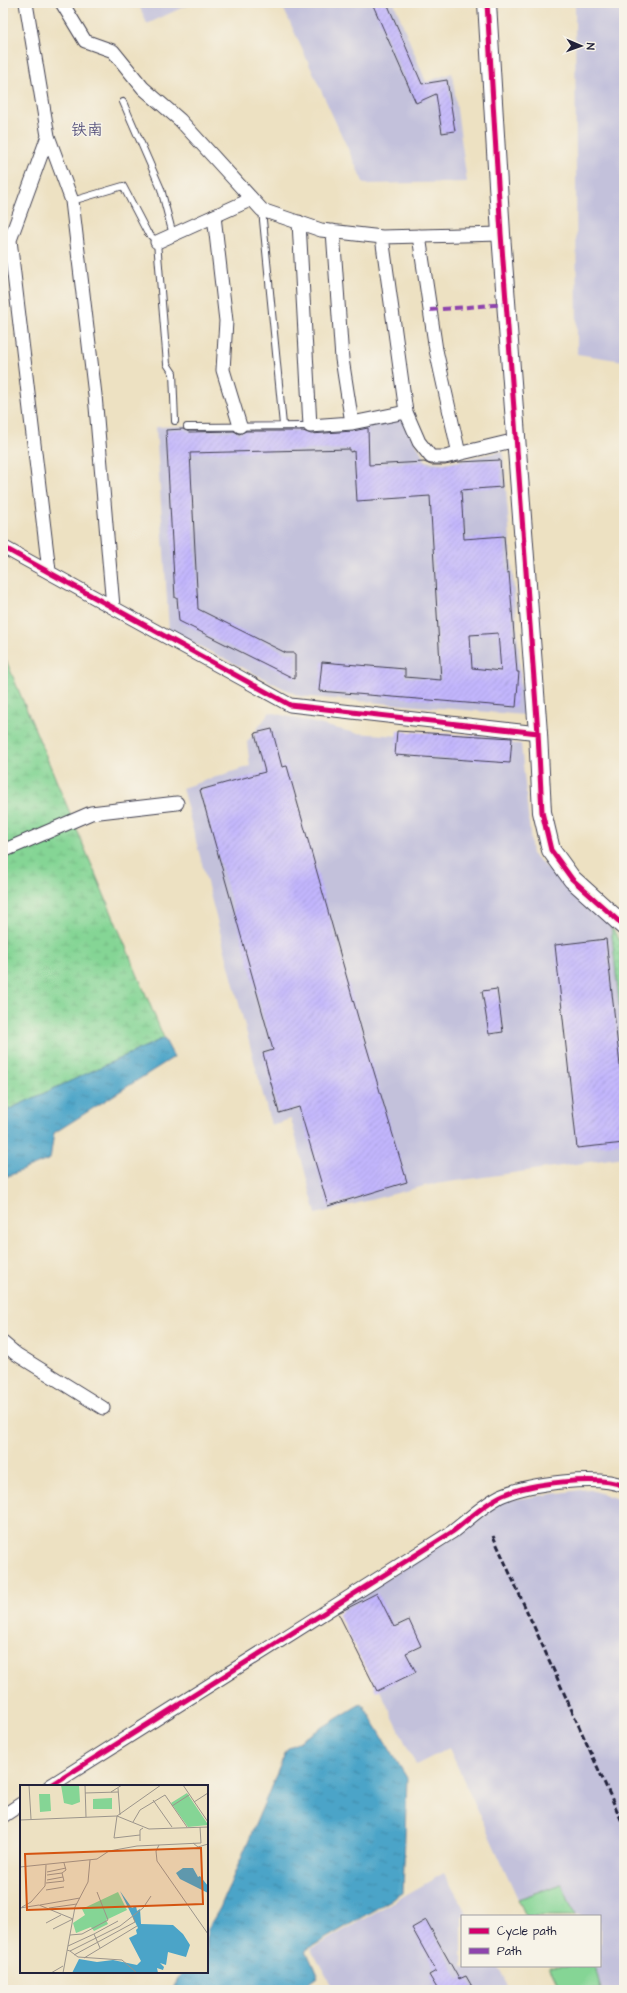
<svg xmlns="http://www.w3.org/2000/svg" width="627" height="1993" viewBox="0 0 627 1993" font-family="'Architects Daughter','LXGW WenKai TC',sans-serif">
  <style>
    .industrial { fill: #c3c1db }
    .grass { fill: #85d595; stroke: #547c68 }
    .wetland { fill: url(#wetland-marsh); stroke: #547c68 }
    .park { fill: url(#park-dots); stroke: #547c68 }
    .water { fill: url(#water-ripples); stroke: #366382 }
    .building { fill: url(#building-hatch); fill-rule: evenodd }
    .lines { fill: none; stroke-linecap: round; stroke-linejoin: round }
    .lane-casing { stroke: #403f4f; stroke-width: 8 }
    .street-casing { stroke: #403f4f; stroke-width: 15 }
    .secondary-casing { stroke: #403f4f; stroke-width: 20 }
    .lane { stroke: #fff; stroke-width: 6 }
    .street { stroke: #fff; stroke-width: 13 }
    .secondary { stroke: #fff; stroke-width: 18 }
    .rail { stroke: #22223b; stroke-width: 3; stroke-dasharray: 6 3; stroke-linecap: butt }
    .quiet { stroke: #8e44ad; stroke-width: 4; stroke-dasharray: 8 4; stroke-linecap: butt }
    .cycleway-casing { stroke: #f7f3e8; stroke-width: 8 }
    .cycleway { stroke: #d6006c; stroke-width: 5 }
    .labels { text-anchor: middle; dominant-baseline: central; stroke-width: 3; stroke-linejoin: round; paint-order: stroke }
    .neighbourhood-label { font-size: 16px; fill: #5a567f; stroke: #f7f3e8 }
    .inset-road { fill: none; stroke: #9c958c; stroke-width: 1 }
    .view { fill: #d45411; fill-opacity: 0.15; stroke: #d45411; stroke-width: 2 }
    .inset-edge { fill: none; stroke: #22223b; stroke-width: 2 }
  </style>
  <defs>
    <pattern id="wetland-marsh" width="20" height="14" patternUnits="userSpaceOnUse"><rect width="20" height="14" fill="#85d595"/><path d="M1 5h8M5 5V1M11 12h8M15 12V8" fill="none" stroke="#73b781"/></pattern>
    <pattern id="park-dots" width="8" height="8" patternUnits="userSpaceOnUse"><rect width="8" height="8" fill="#85d595"/><path d="M2 2h.1M6 6h.1" fill="none" stroke="#73b781" stroke-width="1.8" stroke-linecap="round"/></pattern>
    <pattern id="water-ripples" width="26" height="14" patternUnits="userSpaceOnUse"><rect width="26" height="14" fill="#4ba4c8"/><path d="M2 4q2-2 4 0t4 0M15 11q2-2 4 0t4 0" fill="none" stroke="#3e85a4"/></pattern>
    <pattern id="building-hatch" width="6" height="6" patternUnits="userSpaceOnUse"><rect width="6" height="6" fill="#c2b6fd"/><path d="M-1 1l2-2M0 6l6-6M5 7l2-2" fill="none" stroke="#a69cda"/></pattern>
  </defs>
  <rect width="100%" height="100%" fill="#f7f3e8"/>
  <filter id="ink" filterUnits="userSpaceOnUse"><feTurbulence type="fractalNoise" baseFrequency=".025" numOctaves="2"/><feDisplacementMap in="SourceGraphic" scale="8" xChannelSelector="R" yChannelSelector="G"/><feConvolveMatrix kernelMatrix="1 2 1 2 8 2 1 2 1" color-interpolation-filters="sRGB"/></filter>
  <filter id="wash" filterUnits="userSpaceOnUse"><feTurbulence type="fractalNoise" baseFrequency=".012" numOctaves="4" result="noise"/><feDisplacementMap in="SourceGraphic" scale="16" xChannelSelector="R" yChannelSelector="G"/><feGaussianBlur stdDeviation="0.9" result="paint"/><feColorMatrix in="noise" values="0 0 0 0 0 0 0 0 0 0 0 0 0 0 0 0 0 1.4 0 .05"/><feComposite in="paint" operator="in"/></filter>
  <g filter="url(#wash)">
    <rect width="100%" height="100%" fill="#ede1c2"/>
    <!-- industrial -->
    <path class="industrial" d="M 138,3 L 192,3 L 147,24 Z
      M 281,3 L 394,3 L 426,82 L 452,73 L 467,182 L 364,184 Z
      M 575,3 L 624,3 L 624,361 L 577,354 Z
      M 401,417 L 426,461 L 448,463 L 503,451 L 524,715 L 299,696 L 169,631 L 156,427 Z
      M 270,712 L 355,733 L 521,744 L 532,854 L 611,926 L 624,1050 L 624,1157 L 428,1185 L 316,1214 L 291,1119 L 271,1125 L 182,788 L 250,766 L 247,742 Z
      M 588,1489 L 624,1501 L 624,1990 L 601,1990 L 595,1966 L 600,1966 L 600,1916 L 575,1916 L 562,1884 L 518,1899 L 449,1748 L 416,1765 L 340,1608 L 453,1537 L 502,1501 Z
      M 444,1873 L 468,1916 L 462,1916 L 462,1966 L 497,1966 L 510,1990 L 334,1990 L 311,1949 Z"/>
    <!-- grass -->
    <path class="grass" d="M 562,1884 L 575,1916 L 526,1916 L 518,1899 Z
      M 549,1966 L 595,1966 L 601,1990 L 561,1990 Z"/>
    <!-- wetland -->
    <path class="wetland" d="M 3,653 L 164,1038 L 3,1112 Z"/>
    <!-- park -->
    <path class="park" d="M 611,926 L 624,947 L 624,1050 Z"/>
    <!-- water -->
    <path class="water" d="M 164,1038 L 174,1057 L 54,1133 L 50,1159 L 3,1178 L 3,1112 Z
      M 362,1703 L 407,1778 L 403,1893 L 306,1950 L 318,1977 L 300,1990 L 172,1990 L 182,1972 L 207,1972 L 207,1930 L 220,1908 L 287,1749 Z"/>
    <g id="blocks">
      <!-- building -->
      <path class="building" d="M 372,3 L 387,3 L 422,84 L 447,80 L 455,131 L 442,133 L 436,94 L 416,103 Z
        M 368,428 L 369,465 L 424,462 L 431,465 L 445,465 L 459,462 L 500,460 L 502,487 L 461,490 L 464,539 L 504,536 L 507,573 L 509,572 L 517,672 L 519,672 L 516,707 L 319,691 L 322,662 L 405,669 L 405,677 L 441,680 L 430,496 L 357,501 L 354,451 L 350,452 L 350,449 L 190,453 L 198,609 L 286,653 L 295,653 L 295,679 L 179,621 L 177,598 L 175,598 L 166,430 L 183,429 L 189,432 L 234,431 L 239,434 L 246,431 L 303,431 L 311,434 L 353,431 ZM 498,633 L 501,671 L 472,668 L 470,635 Z
        M 272,729 L 282,767 L 287,766 L 363,1035 L 407,1182 L 328,1206 L 299,1107 L 279,1113 L 263,1053 L 273,1050 L 200,790 L 265,772 L 255,733 Z
        M 397,731 L 512,738 L 510,763 L 395,755 Z
        M 606,939 L 624,1102 L 624,1143 L 577,1148 L 555,945 Z
        M 497,989 L 503,1032 L 489,1034 L 482,991 Z
        M 377,1593 L 394,1627 L 409,1620 L 421,1646 L 406,1653 L 416,1672 L 377,1691 L 338,1613 Z
        M 426,1920 L 459,1979 L 466,1976 L 474,1990 L 438,1990 L 429,1975 L 436,1971 L 412,1928 Z"/>
    </g>
  </g>
  <g filter="url(#ink)">
    <use href="#blocks" fill-opacity="0" stroke="#403f4f" stroke-width="1"/>
    <g class="lines">
      <!-- lane casing -->
      <g class="lane-casing">
        <path id="lane" d="M 123,102 L 161,189 L 173,235
          M 72,201 L 123,186 L 147,232 L 157,242 L 167,364 L 173,373 L 175,421
          M 262,210 L 283,425
          M 187,427 L 310,426"/>
      </g>
      <!-- street casing -->
      <g class="street-casing">
        <path id="street" d="M 62,3 L 85,41 L 113,51 L 143,88 L 180,120 L 262,210 L 321,230 L 382,237 L 501,234
          M 48,136 L 72,201 L 95,395 L 113,607
          M 214,216 L 226,321 L 223,370 L 240,426
          M 299,222 L 310,426 L 352,423 L 406,412 L 419,442 L 431,457 L 445,457 L 516,440
          M 333,231 L 342,359 L 352,423
          M 419,236 L 436,350 L 459,454
          M 382,237 L 406,412
          M 10,240 L 49,571
          M 157,242 L 252,199
          M 5,247 L 10,240 L 48,136 L 26,3
          M 3,547 L 290,705 L 538,733
          M 3,851 L 91,813 L 177,803
          M 3,1343 L 16,1354 L 103,1408
          M 50,1786 L 452,1532 C 467,1521 486,1502 503,1495 C 529,1484 597,1474 624,1486
          M 3,1816 L 21,1804"/>
      </g>
      <!-- secondary casing -->
      <g class="secondary-casing">
        <path id="secondary" d="M 487,3 L 501,234 L 538,733 L 542,812 L 551,850 L 572,879 L 624,926"/>
      </g>
      <!-- lane -->
      <use href="#lane" class="lane"/>
      <!-- street -->
      <use href="#street" class="street"/>
      <!-- secondary -->
      <use href="#secondary" class="secondary"/>
      <!-- rail -->
      <path class="rail" d="M 493,1536 L 624,1826"/>
      <!-- quiet -->
      <path class="quiet" d="M 430,310 L 506,304"/>
      <!-- cycleway casing -->
      <g class="cycleway-casing">
        <path id="cycleway" d="M 487,3 L 501,234 L 538,733 L 542,812 L 551,850 L 572,879 L 624,926
          M 3,547 L 290,705 L 538,733
          M 50,1786 L 452,1532 C 467,1521 486,1502 503,1495 C 529,1484 597,1474 624,1486"/>
      </g>
      <!-- cycleway -->
      <use href="#cycleway" class="cycleway"/>
    </g>
  </g>
  <g class="labels">
    <!-- neighbourhood labels -->
    <g class="neighbourhood-label">
      <text x="87" y="130">铁南</text>
    </g>
  </g>
  <!-- overview -->
  <g transform="translate(20 1785)">
    <rect width="188" height="188" fill="#ede1c2"/>
    <path d="M 41,0 L 59,0 L 60,17 L 52,20 L 44,18 ZM 19,9 L 30,9 L 31,26 L 20,27 Z" fill="#85d595"/>
    <path d="M 98,107 L 107,125 L 86,135 L 88,139 L 74,146 L 71,142 L 56,148 L 53,138 L 65,130 L 62,124 Z" fill="#85d595"/>
    <path d="M 167,8 L 187,38 L 188,40 L 168,42 L 151,18 ZM 92,13 L 92,24 L 73,24 L 73,14 Z" fill="#85d595"/>
    <path d="M 163,83 L 173,83 L 178,92 L 180,91 L 188,101 L 188,108 L 160,94 L 156,88 ZM 100,106 L 112,123 L 116,121 L 117,126 L 120,124 L 121,139 L 153,140 L 163,149 L 170,160 L 166,172 L 148,167 L 146,180 L 140,178 L 144,182 L 143,185 L 137,183 L 138,188 L 52,188 L 59,174 L 77,177 L 93,175 L 117,180 L 121,176 L 109,153 L 117,149 L 116,145 L 118,143 Z" fill="#4ba4c8"/>
    <path class="inset-road" d="M 9,0 L 11,34M 65,0 L 66,32M 163,0 L 188,37M 98,3 L 100,30M 91,7 L 102,0M 65,8 L 98,7M 133,15 L 152,42M 174,17 L 188,8M 152,21 L 169,10M 0,35 L 97,31 L 129,44 L 188,42M 113,37 L 120,25 L 145,10 L 167,42M 120,50 L 94,53 L 97,31 L 141,0M 120,56 L 120,45 L 123,43M 173,58 L 178,62 L 188,59M 139,60 L 136,66 L 137,76 L 188,149M 0,82 L 77,74 L 89,66 L 117,61 L 181,58 L 180,42M 27,87 L 46,83M 27,90 L 42,88M 27,95 L 43,92M 26,98 L 44,96 L 42,88 L 46,85 L 44,78M 26,105 L 44,102M 20,120 L 60,113M 2,122 L 11,117 L 25,101 L 26,80M 0,123 L 19,120 L 53,134M 29,123 L 57,119M 26,138 L 41,130M 33,144 L 53,134M 50,150 L 62,149 L 88,135 L 77,107M 48,161 L 74,149M 80,163 L 74,149 L 98,136M 47,165 L 50,166 L 100,141 L 123,123 L 131,111M 50,166 L 58,172 L 102,175 L 117,188M 54,170 L 115,137 L 113,132M 64,173 L 117,141M 31,188 L 43,181M 43,188 L 55,122 L 68,97 L 70,75"/>
    <path class="view" d="M 181,63 L 183,119 L 7,125 L 5,69 Z"/>
    <rect width="188" height="188" class="inset-edge"/>
  </g>
  <!-- margin -->
  <rect width="627" height="1993" fill="none" stroke="#f7f3e8" stroke-width="16"/>
  <!-- legend -->
  <rect x="461" y="1915" width="140" height="52" fill="#f7f3e8" stroke="#a29fa3"/>
  <rect x="469" y="1928" width="20" height="6" fill="#d6006c" stroke="#a29fa3"/>
  <text x="497" y="1935" font-size="12" fill="#22223b">Cycle path</text>
  <rect x="469" y="1948" width="20" height="6" fill="#8e44ad" stroke="#a29fa3"/>
  <text x="497" y="1955" font-size="12" fill="#22223b">Path</text>
  <!-- north arrow -->
  <g transform="translate(581 46) rotate(92)" stroke="#f7f3e8" stroke-width="3" paint-order="stroke">
  <path d="M0-3L7 15L0 10L-7 15Z" fill="#22223b"/>
  <text y="-6" font-size="11" font-weight="bold" text-anchor="middle" fill="#22223b">N</text>
  </g>
</svg>
